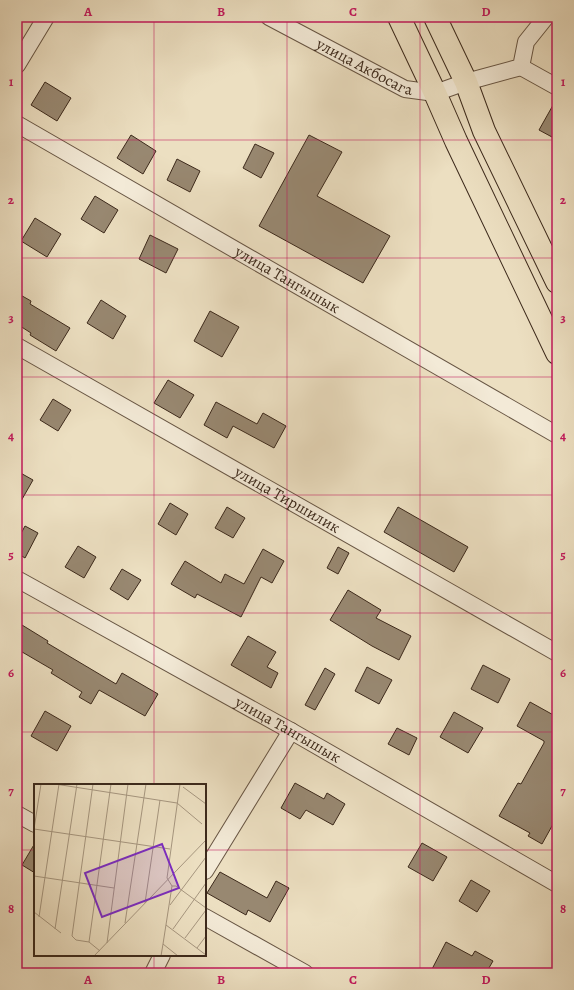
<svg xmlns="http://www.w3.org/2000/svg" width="574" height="990" viewBox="0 0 574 990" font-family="Alegreya,serif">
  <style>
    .building { fill: #988871; stroke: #3c291b }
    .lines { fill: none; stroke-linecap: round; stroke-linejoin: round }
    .minor-casing { stroke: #685644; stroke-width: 18 }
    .trunk-casing { stroke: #3c291b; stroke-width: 24 }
    .minor { stroke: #f3ead7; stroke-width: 16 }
    .trunk { stroke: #ecdfc1; stroke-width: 22 }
    .grid { fill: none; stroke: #c2185b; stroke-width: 1; stroke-opacity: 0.55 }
    .labels { text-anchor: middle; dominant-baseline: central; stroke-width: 3; stroke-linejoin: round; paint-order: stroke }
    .street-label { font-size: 16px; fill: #3c291b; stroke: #f3ead7 }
    .inset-road { fill: none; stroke: #a6967f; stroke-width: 1 }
    .view { fill: #7b2cbf; fill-opacity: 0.15; stroke: #7b2cbf; stroke-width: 2 }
    .inset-edge { fill: none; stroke: #3c291b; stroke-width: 2 }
    .neatline { fill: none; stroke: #c2185b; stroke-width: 1.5 }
    .grid-label { font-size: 13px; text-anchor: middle; font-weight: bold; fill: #c2185b }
  </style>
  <rect width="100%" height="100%" fill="#ecdfc1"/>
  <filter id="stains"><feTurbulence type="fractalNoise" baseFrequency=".005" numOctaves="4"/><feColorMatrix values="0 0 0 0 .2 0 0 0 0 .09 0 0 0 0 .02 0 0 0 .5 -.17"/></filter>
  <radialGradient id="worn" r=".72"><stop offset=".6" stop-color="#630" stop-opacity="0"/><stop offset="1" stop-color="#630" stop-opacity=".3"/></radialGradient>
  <!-- building -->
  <path class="building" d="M 45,82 L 71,98 L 57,121 L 31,105 Z
    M 557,98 L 557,127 L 552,137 L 539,130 Z
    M 131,135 L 156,151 L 143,174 L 117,158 Z
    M 309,135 L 342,152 L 317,196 L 390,236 L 363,283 L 259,226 Z
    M 255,144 L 274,153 L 261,178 L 243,168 Z
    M 177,159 L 200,171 L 190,192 L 167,180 Z
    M 95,196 L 118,210 L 104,233 L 81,219 Z
    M 35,218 L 61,234 L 47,257 L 21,241 Z
    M 150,235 L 178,249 L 166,273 L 139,259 Z
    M 17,293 L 31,301 L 30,304 L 70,328 L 56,351 L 30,335 L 31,333 L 17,324 Z
    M 101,300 L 126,316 L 113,339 L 87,323 Z
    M 210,311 L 239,327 L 222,357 L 194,341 Z
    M 168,380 L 194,395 L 180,418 L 154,403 Z
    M 53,399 L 71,410 L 58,431 L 40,420 Z
    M 216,402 L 257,424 L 263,413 L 286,426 L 274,448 L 233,426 L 227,438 L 204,425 Z
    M 17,471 L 33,480 L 17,508 Z
    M 170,503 L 188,514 L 176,535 L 158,524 Z
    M 227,507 L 245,518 L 233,538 L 215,528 Z
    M 398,507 L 468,547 L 454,572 L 384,532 Z
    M 25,526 L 38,533 L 25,558 L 17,553 L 17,541 Z
    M 78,546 L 96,557 L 84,578 L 65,567 Z
    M 338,547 L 349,553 L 338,574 L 327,568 Z
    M 263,549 L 284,561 L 272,583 L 261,577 L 241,617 L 197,594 L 195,598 L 171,584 L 185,561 L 221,583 L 225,574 L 244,584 Z
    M 122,569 L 141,580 L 128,600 L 110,589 Z
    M 348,590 L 381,610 L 376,618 L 411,636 L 399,660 L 372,646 L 330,620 Z
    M 22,625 L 48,641 L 47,643 L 116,684 L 122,673 L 158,694 L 145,716 L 99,690 L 91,704 L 79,697 L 82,692 L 51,673 L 53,670 L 17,649 L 17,635 Z
    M 248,636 L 276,652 L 267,667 L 278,673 L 271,688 L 231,665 Z
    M 483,665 L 510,679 L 498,703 L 471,689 Z
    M 367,667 L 392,680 L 379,704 L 355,691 Z
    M 325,668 L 335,674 L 315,710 L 305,705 Z
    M 530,702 L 557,717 L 557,817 L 542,844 L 528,836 L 530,833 L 499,816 L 518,783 L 521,784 L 544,743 L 544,741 L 517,726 Z
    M 45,711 L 71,726 L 57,751 L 31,736 Z
    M 454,712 L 483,728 L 468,753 L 440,737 Z
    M 397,728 L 417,738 L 409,755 L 388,744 Z
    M 295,783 L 324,799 L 327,793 L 345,804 L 333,825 L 306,810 L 300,819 L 281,808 Z
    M 35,843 L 35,873 L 22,865 Z
    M 422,843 L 447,857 L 433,881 L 408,867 Z
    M 220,872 L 267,898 L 276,881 L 289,888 L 270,922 L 248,910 L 246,915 L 207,893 Z
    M 471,880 L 490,891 L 477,912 L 459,901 Z
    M 446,942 L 472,956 L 475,951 L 493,961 L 486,973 L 430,973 Z"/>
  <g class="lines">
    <!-- minor casing -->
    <g class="minor-casing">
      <g id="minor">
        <path id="s1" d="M 269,17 L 405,89 L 435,93 L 466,82 L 521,67 L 526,42 L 546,17"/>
        <path d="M 17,65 L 46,17"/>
        <path d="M 521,67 L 557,87"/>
        <path id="s2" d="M 17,124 L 557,435"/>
        <path id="s3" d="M 17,346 L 557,653"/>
        <path id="s4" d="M 17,579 L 291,731 L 557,884"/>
        <path d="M 17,814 L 35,824"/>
        <path d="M 205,871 L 291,731"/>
        <path d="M 205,917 L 305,973"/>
        <path d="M 153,973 L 162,955"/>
      </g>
    </g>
    <!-- trunk casing -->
    <g class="trunk-casing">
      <path id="trunk" d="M 399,17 L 435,93 L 456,141 L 557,353
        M 435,17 L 466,82 L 484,131 L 557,282"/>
    </g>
    <!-- minor -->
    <use href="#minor" class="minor"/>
    <!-- trunk -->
    <use href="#trunk" class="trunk"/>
  </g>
  <!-- grid -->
  <path class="grid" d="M 154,17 L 154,785M 287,17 L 287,973M 420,17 L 420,973M 17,140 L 557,140M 17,258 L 557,258M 17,377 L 557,377M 17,495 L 557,495M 17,613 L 557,613M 17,732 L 557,732M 17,850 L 35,850M 205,850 L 557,850M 154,955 L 154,973"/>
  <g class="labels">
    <!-- street labels -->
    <g class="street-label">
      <text stroke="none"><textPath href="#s1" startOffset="108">улица Акбосага</textPath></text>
      <text stroke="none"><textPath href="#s2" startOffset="312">улица Тангышык</textPath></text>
      <text stroke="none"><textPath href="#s3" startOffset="311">улица Тиршилик</textPath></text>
      <text stroke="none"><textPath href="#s4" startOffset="310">улица Тангышык</textPath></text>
    </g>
  </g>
  <!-- overview -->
  <g transform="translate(34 784)">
    <rect width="172" height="172" fill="#ecdfc1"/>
    <path class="inset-road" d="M 21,0 L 143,19 L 168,40M 146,0 L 133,94 L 138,102 L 142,102 L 172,124M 149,3 L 172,20M 0,45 L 136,65M 0,45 L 7,0M 0,92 L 80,104M 138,102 L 129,160 L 144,172M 111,119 L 126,16M 136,121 L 172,73M 0,128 L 27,149M 5,133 L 25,0M 91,139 L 112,0M 132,141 L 172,171M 21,145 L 43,0M 139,145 L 172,99M 151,154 L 172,126M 55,158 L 42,156 L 38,152 L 59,0M 73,159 L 94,0M 163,164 L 172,152M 66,167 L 55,158 L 77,0M 60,172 L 172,56M 127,172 L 129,160"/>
    <path class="view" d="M 128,60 L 145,104 L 68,133 L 51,89 Z"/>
    <rect width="172" height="172" class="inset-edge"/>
  </g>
  <!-- margin -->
  <rect width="574" height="990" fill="none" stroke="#ecdfc1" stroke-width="44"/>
  <rect x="22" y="22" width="530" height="946" class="neatline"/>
  <g class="grid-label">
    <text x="88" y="16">A</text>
    <text x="221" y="16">B</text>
    <text x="353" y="16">C</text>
    <text x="486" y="16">D</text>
    <text x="11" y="86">1</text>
    <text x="563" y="86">1</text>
    <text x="11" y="204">2</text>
    <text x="563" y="204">2</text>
    <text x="11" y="322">3</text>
    <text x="563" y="322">3</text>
    <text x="11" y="440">4</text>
    <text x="563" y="440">4</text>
    <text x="11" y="559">5</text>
    <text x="563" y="559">5</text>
    <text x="11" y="677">6</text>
    <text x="563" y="677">6</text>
    <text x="11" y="795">7</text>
    <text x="563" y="795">7</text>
    <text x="11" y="913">8</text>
    <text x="563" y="913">8</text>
    <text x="88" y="984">A</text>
    <text x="221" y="984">B</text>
    <text x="353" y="984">C</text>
    <text x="486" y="984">D</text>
  </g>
  <rect width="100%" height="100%" filter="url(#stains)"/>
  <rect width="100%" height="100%" fill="url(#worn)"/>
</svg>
